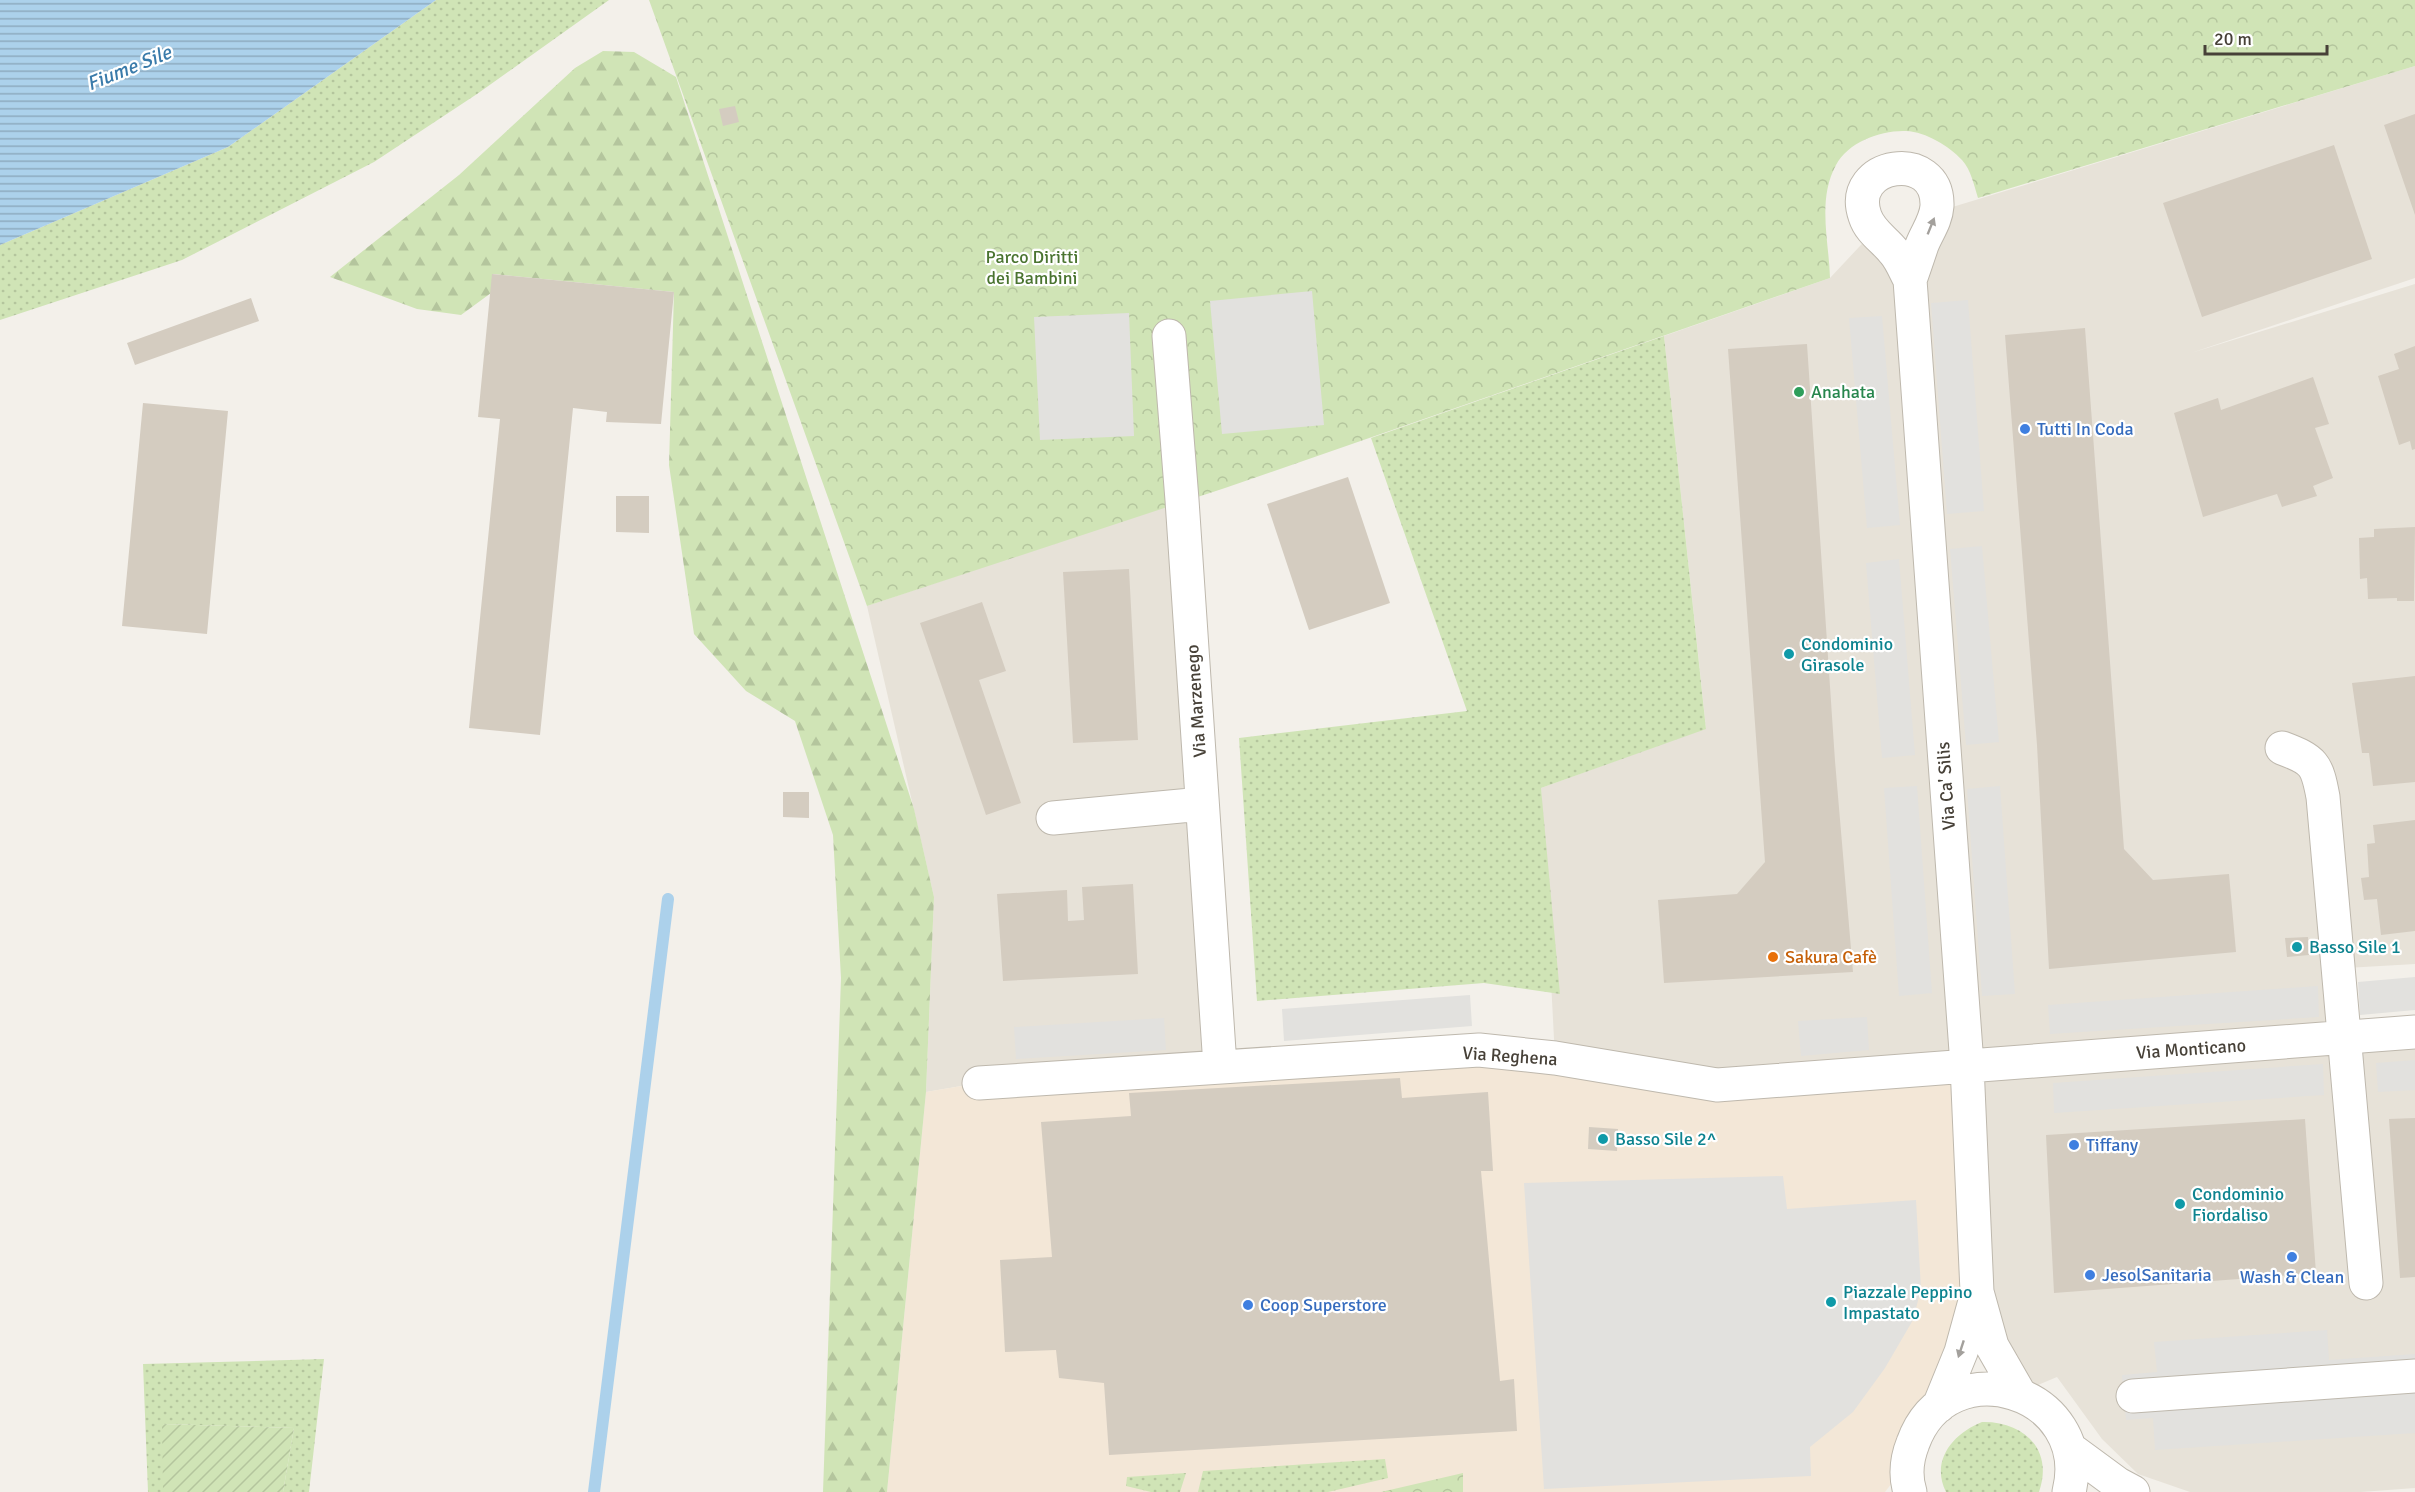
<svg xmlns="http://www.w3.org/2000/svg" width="2415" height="1492" viewBox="0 0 2415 1492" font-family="Signika,sans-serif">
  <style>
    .residential { fill: #e7e2d8 }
    .commercial { fill: #f3e7d7 }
    .grass { fill: url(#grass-dots) }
    .forest { fill: url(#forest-firs) }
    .park { fill: url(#park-crowns) }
    .garden { fill: url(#garden-furrows) }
    .parking { fill: #e2e1de }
    .water { fill: url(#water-rules) }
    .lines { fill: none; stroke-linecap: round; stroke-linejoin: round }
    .stream { stroke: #acd1eb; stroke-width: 12 }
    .building { fill: #d4ccc0 }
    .minor-casing { stroke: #beb8ad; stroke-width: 35 }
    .minor { stroke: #fff; stroke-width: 33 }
    .oneway { fill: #a3a09c }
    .leisure-dot { fill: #2e9e5b; stroke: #fff; stroke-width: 2 }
    .shop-dot { fill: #3f7fe0; stroke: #fff; stroke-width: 2 }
    .culture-dot { fill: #0f9aa8; stroke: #fff; stroke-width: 2 }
    .food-dot { fill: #e8710a; stroke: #fff; stroke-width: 2 }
    .labels { text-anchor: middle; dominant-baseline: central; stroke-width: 4.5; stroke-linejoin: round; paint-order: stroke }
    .park-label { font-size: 18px; fill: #4a7430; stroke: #fff }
    .leisure-label { font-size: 18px; fill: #27864d; stroke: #fff; text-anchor: start }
    .shop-label { font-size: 18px; fill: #366cbe; stroke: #fff; text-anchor: start }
    .culture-label { font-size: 18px; fill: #0d838f; stroke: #fff; text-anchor: start }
    .street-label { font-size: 18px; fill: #474138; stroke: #fff }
    .food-label { font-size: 18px; fill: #c56008; stroke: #fff; text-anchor: start }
    .water-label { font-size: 20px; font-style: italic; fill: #3a7baa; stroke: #fff }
  </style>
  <defs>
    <pattern id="grass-dots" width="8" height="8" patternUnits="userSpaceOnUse" patternTransform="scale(1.5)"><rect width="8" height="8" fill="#d0e4b6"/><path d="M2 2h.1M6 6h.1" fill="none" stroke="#b4c59d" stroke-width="1.8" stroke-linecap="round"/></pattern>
    <pattern id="forest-firs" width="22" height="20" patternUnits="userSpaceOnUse" patternTransform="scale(1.5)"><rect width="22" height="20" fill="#d0e4b6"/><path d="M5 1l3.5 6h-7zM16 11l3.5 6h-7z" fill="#b4c59d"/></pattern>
    <pattern id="park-crowns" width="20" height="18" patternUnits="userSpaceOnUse" patternTransform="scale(1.5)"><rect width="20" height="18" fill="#d0e4b6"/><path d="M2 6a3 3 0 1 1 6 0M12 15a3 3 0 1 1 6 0" fill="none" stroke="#b4c59d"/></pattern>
    <pattern id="garden-furrows" width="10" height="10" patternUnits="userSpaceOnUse" patternTransform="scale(1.5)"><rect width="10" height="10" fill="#d0e4b6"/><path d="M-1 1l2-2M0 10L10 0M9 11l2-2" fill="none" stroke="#b4c59d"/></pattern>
    <pattern id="water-rules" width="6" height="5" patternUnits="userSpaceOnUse" patternTransform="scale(1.5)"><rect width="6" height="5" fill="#acd1eb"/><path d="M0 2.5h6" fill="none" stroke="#8eabbf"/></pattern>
  </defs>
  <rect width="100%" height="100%" fill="#f3f0ea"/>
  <!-- residential -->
  <path class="residential" d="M 2415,66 L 2415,278 L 2191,353 L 2415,284 L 2415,964 L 2346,968 L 2335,763 L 2343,1037 L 2415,1032 L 2415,1488 L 2361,1492 L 2190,1492 L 2138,1474 L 2102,1439 L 2057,1377 L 2019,1393 L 1717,1085 L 1555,1058 L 1541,788 L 1706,728 L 1664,336 L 1830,278 L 1874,231 L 1894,252 L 1936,212 Z
    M 1182,500 L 1220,1066 L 979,1083 L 926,1092 L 934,897 L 867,606 Z"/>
  <!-- commercial -->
  <path class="commercial" d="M 1479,1050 L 1717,1085 L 1967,1065 L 1977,1292 L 1908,1462 L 1885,1492 L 887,1492 L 926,1092 L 979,1083 Z"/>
  <!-- grass -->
  <path class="grass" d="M 436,0 L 609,0 L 477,94 L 374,162 L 182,260 L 0,320 L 0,245 L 228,147 Z
    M 1664,336 L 1706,729 L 1541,788 L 1560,994 L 1484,983 L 1257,1001 L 1239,738 L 1467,711 L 1371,438 Z
    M 324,1359 L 309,1492 L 283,1492 L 294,1428 L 163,1424 L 163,1492 L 148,1492 L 143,1364 Z
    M 1982,1422 C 2023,1421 2054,1449 2039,1492 L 1946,1492 C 1930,1460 1954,1433 1982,1422 Z
    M 1385,1459 L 1388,1478 L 1328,1492 L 1198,1492 L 1203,1471 Z
    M 1186,1473 L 1180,1492 L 1151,1492 L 1126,1486 L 1127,1477 Z"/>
  <!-- forest -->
  <path class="forest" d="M 603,51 L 634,52 L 676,77 L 914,809 L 934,897 L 926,1092 L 887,1492 L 823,1492 L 841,978 L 833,835 L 795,721 L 746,691 L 694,634 L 669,465 L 674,292 L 493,274 L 491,293 L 461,315 L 417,309 L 330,277 L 459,175 L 575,68 Z"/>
  <!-- park -->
  <path class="park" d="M 649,0 L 2415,0 L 2415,66 L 1978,198 C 1974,185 1971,170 1962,160 C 1949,146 1926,132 1906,131 C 1881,130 1848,142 1836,165 C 1817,200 1829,241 1830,278 L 1225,488 L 867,606 Z
    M 1463,1473 L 1463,1492 L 1381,1492 Z"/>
  <!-- garden -->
  <path class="garden" d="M 162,1424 L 294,1428 L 283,1492 L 163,1492 Z"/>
  <!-- parking -->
  <path class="parking" d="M 1312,291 L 1324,425 L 1222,434 L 1210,301 Z
    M 1968,300 L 1984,511 L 1947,514 L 1931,303 Z
    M 1129,313 L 1134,436 L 1040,440 L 1034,317 Z
    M 1882,316 L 1900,525 L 1867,528 L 1849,318 Z
    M 1982,546 L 1999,742 L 1966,745 L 1950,549 Z
    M 1899,559 L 1915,755 L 1882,758 L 1866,563 Z
    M 1917,786 L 1932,993 L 1899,996 L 1884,788 Z
    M 2000,786 L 2015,994 L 1982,996 L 1967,789 Z
    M 2415,977 L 2415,1010 L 2360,1015 L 2358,982 Z
    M 2318,986 L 2319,1017 L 2050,1034 L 2048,1005 Z
    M 1470,995 L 1472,1026 L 1284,1041 L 1282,1009 Z
    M 1867,1017 L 1869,1050 L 1801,1056 L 1798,1021 Z
    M 1164,1018 L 1166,1050 L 1016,1059 L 1014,1027 Z
    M 2415,1060 L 2415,1090 L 2378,1092 L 2376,1063 Z
    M 2323,1064 L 2324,1095 L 2054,1113 L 2053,1083 Z
    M 1783,1176 L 1787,1209 L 1916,1200 L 1921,1289 L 1913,1320 L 1885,1368 L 1853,1412 L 1810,1447 L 1811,1476 L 1544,1489 L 1524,1183 Z
    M 2327,1330 L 2329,1360 L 2415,1354 L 2415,1433 L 2155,1450 L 2153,1418 L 2126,1420 L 2122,1375 L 2157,1372 L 2154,1342 Z"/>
  <!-- water -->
  <path class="water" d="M 0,0 L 436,0 L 228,147 L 0,245 Z"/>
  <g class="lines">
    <!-- stream -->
    <path class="stream" d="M 594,1492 L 668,899"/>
  </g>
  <!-- building -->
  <path class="building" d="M 735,106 L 739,122 L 723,126 L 719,109 Z
    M 2415,114 L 2415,215 L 2384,125 Z
    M 2334,145 L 2372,259 L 2202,317 L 2163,203 Z
    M 492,274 L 674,292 L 661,424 L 606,422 L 607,412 L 573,408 L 540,735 L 469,728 L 500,419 L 478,417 Z
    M 251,298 L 259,321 L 135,365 L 127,343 Z
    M 2085,328 L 2124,849 L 2153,880 L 2229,874 L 2236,952 L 2049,969 L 2037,745 L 2005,335 Z
    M 1807,344 L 1835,761 L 1853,972 L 1664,983 L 1658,900 L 1737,894 L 1765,862 L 1728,349 Z
    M 2415,346 L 2415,449 L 2412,450 L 2410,441 L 2399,445 L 2378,376 L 2399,369 L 2394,354 Z
    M 2313,377 L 2329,424 L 2315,428 L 2333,478 L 2313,486 L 2317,496 L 2282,507 L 2277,494 L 2203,517 L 2174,413 L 2218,398 L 2221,410 Z
    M 143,403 L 228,411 L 207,634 L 122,626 Z
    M 1348,477 L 1390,603 L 1309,630 L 1267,504 Z
    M 616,496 L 649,496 L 649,533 L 616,532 Z
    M 2415,527 L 2414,601 L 2397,601 L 2397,598 L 2368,599 L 2367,578 L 2360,579 L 2359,538 L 2374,537 L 2374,529 Z
    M 1129,569 L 1138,740 L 1073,743 L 1063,572 Z
    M 982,602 L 1006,671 L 979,680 L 1021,803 L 986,815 L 920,623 Z
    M 2415,676 L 2415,782 L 2373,786 L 2369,753 L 2362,753 L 2352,683 Z
    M 783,792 L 809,792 L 809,818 L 783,817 Z
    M 2415,820 L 2415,931 L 2381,935 L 2377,899 L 2364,900 L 2361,878 L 2369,877 L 2367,844 L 2375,843 L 2373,825 Z
    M 1133,884 L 1138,974 L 1003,981 L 997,894 L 1067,890 L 1068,921 L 1084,920 L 1082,887 Z
    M 2308,937 L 2309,955 L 2287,957 L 2285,938 Z
    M 1400,1078 L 1402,1098 L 1488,1092 L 1493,1171 L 1481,1171 L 1500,1381 L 1514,1379 L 1517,1431 L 1109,1455 L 1104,1383 L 1059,1378 L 1056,1350 L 1005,1352 L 1000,1260 L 1052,1257 L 1041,1122 L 1131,1116 L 1129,1093 Z
    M 2415,1118 L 2415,1277 L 2400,1278 L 2389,1119 Z
    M 2305,1119 L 2316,1273 L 2054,1293 L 2046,1135 Z
    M 1589,1127 L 1618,1129 L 1617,1151 L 1588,1149 Z"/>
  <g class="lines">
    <!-- minor casing -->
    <g class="minor-casing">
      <path id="minor" d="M 1910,280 C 1905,271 1901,260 1894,252 C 1885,240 1870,232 1865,216 C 1846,162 1939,148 1937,206 C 1936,221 1927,232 1922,245 C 1918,257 1914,269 1910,280 L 1967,1065 L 1977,1292 L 1992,1346 L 2019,1393
        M 1169,336 L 1182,500 L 1220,1066
        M 2282,748 C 2314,760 2317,764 2323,797 L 2366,1283
        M 1053,818 L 1202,804
        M 979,1083 L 1479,1050 L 1555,1058 L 1717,1085 L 2415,1032
        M 2133,1396 L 2415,1376
        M 1939,1406 L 1961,1352 L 1977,1294
        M 2069,1448 L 2118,1484 L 2133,1492
        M 1910,1492 C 1905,1476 1907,1458 1913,1443 C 1948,1346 2094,1391 2069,1492"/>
    </g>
    <!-- minor -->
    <use href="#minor" class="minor"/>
  </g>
  <!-- one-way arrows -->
  <defs><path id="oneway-solid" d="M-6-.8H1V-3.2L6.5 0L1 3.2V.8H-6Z" transform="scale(1.5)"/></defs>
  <g class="oneway">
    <use href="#oneway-solid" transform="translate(1931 226) rotate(-68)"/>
    <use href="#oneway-solid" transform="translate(1961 1349) rotate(108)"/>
  </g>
  <!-- markers -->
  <circle class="leisure-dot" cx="1799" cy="392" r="6"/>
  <g class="shop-dot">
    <circle cx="2025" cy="429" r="6"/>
    <circle cx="2074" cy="1145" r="6"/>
    <circle cx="2292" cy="1257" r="6"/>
    <circle cx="2090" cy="1275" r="6"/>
    <circle cx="1248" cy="1305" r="6"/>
  </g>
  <g class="culture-dot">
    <circle cx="1789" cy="654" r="6"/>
    <circle cx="2297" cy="947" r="6"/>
    <circle cx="1603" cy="1139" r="6"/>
    <circle cx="2180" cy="1204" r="6"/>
    <circle cx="1831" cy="1302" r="6"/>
  </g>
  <circle class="food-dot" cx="1773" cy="957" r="6"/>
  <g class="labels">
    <!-- park labels -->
    <g class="park-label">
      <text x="1032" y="257">Parco Diritti<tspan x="1032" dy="21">dei Bambini</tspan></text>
    </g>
    <!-- leisure labels -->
    <g class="leisure-label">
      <text x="1811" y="392">Anahata</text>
    </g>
    <!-- shop labels -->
    <g class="shop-label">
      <text x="2037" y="429">Tutti In Coda</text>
      <text x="2086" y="1145">Tiffany</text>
      <text x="2102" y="1275">JesolSanitaria</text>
      <text x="2292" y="1277" text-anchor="middle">Wash &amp; Clean</text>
      <text x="1260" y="1305">Coop Superstore</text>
    </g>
    <!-- culture labels -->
    <g class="culture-label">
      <text x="1801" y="644">Condominio<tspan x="1801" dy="21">Girasole</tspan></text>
      <text x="2309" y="947">Basso Sile 1</text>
      <text x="1615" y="1139">Basso Sile 2^</text>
      <text x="2192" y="1194">Condominio<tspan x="2192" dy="21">Fiordaliso</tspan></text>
      <text x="1843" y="1292">Piazzale Peppino<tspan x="1843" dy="21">Impastato</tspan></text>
    </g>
    <!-- street labels -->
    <g class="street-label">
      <text transform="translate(1196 701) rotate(-94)">Via Marzenego</text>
      <text transform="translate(1946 786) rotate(-94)">Via Ca' Silis</text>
      <text transform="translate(2191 1049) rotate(-4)">Via Monticano</text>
      <text transform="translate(1510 1056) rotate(4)">Via Reghena</text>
    </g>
    <!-- food labels -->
    <g class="food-label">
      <text x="1785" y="957">Sakura Cafè</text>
    </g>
    <!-- water labels -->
    <g class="water-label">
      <text transform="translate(129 68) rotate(-22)">Fiume Sile</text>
    </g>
  </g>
  <!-- scale -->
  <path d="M2205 45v9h122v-9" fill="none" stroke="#474138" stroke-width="3"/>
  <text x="2214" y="45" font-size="18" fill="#474138" stroke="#ffffff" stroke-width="4.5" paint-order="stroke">20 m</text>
</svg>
